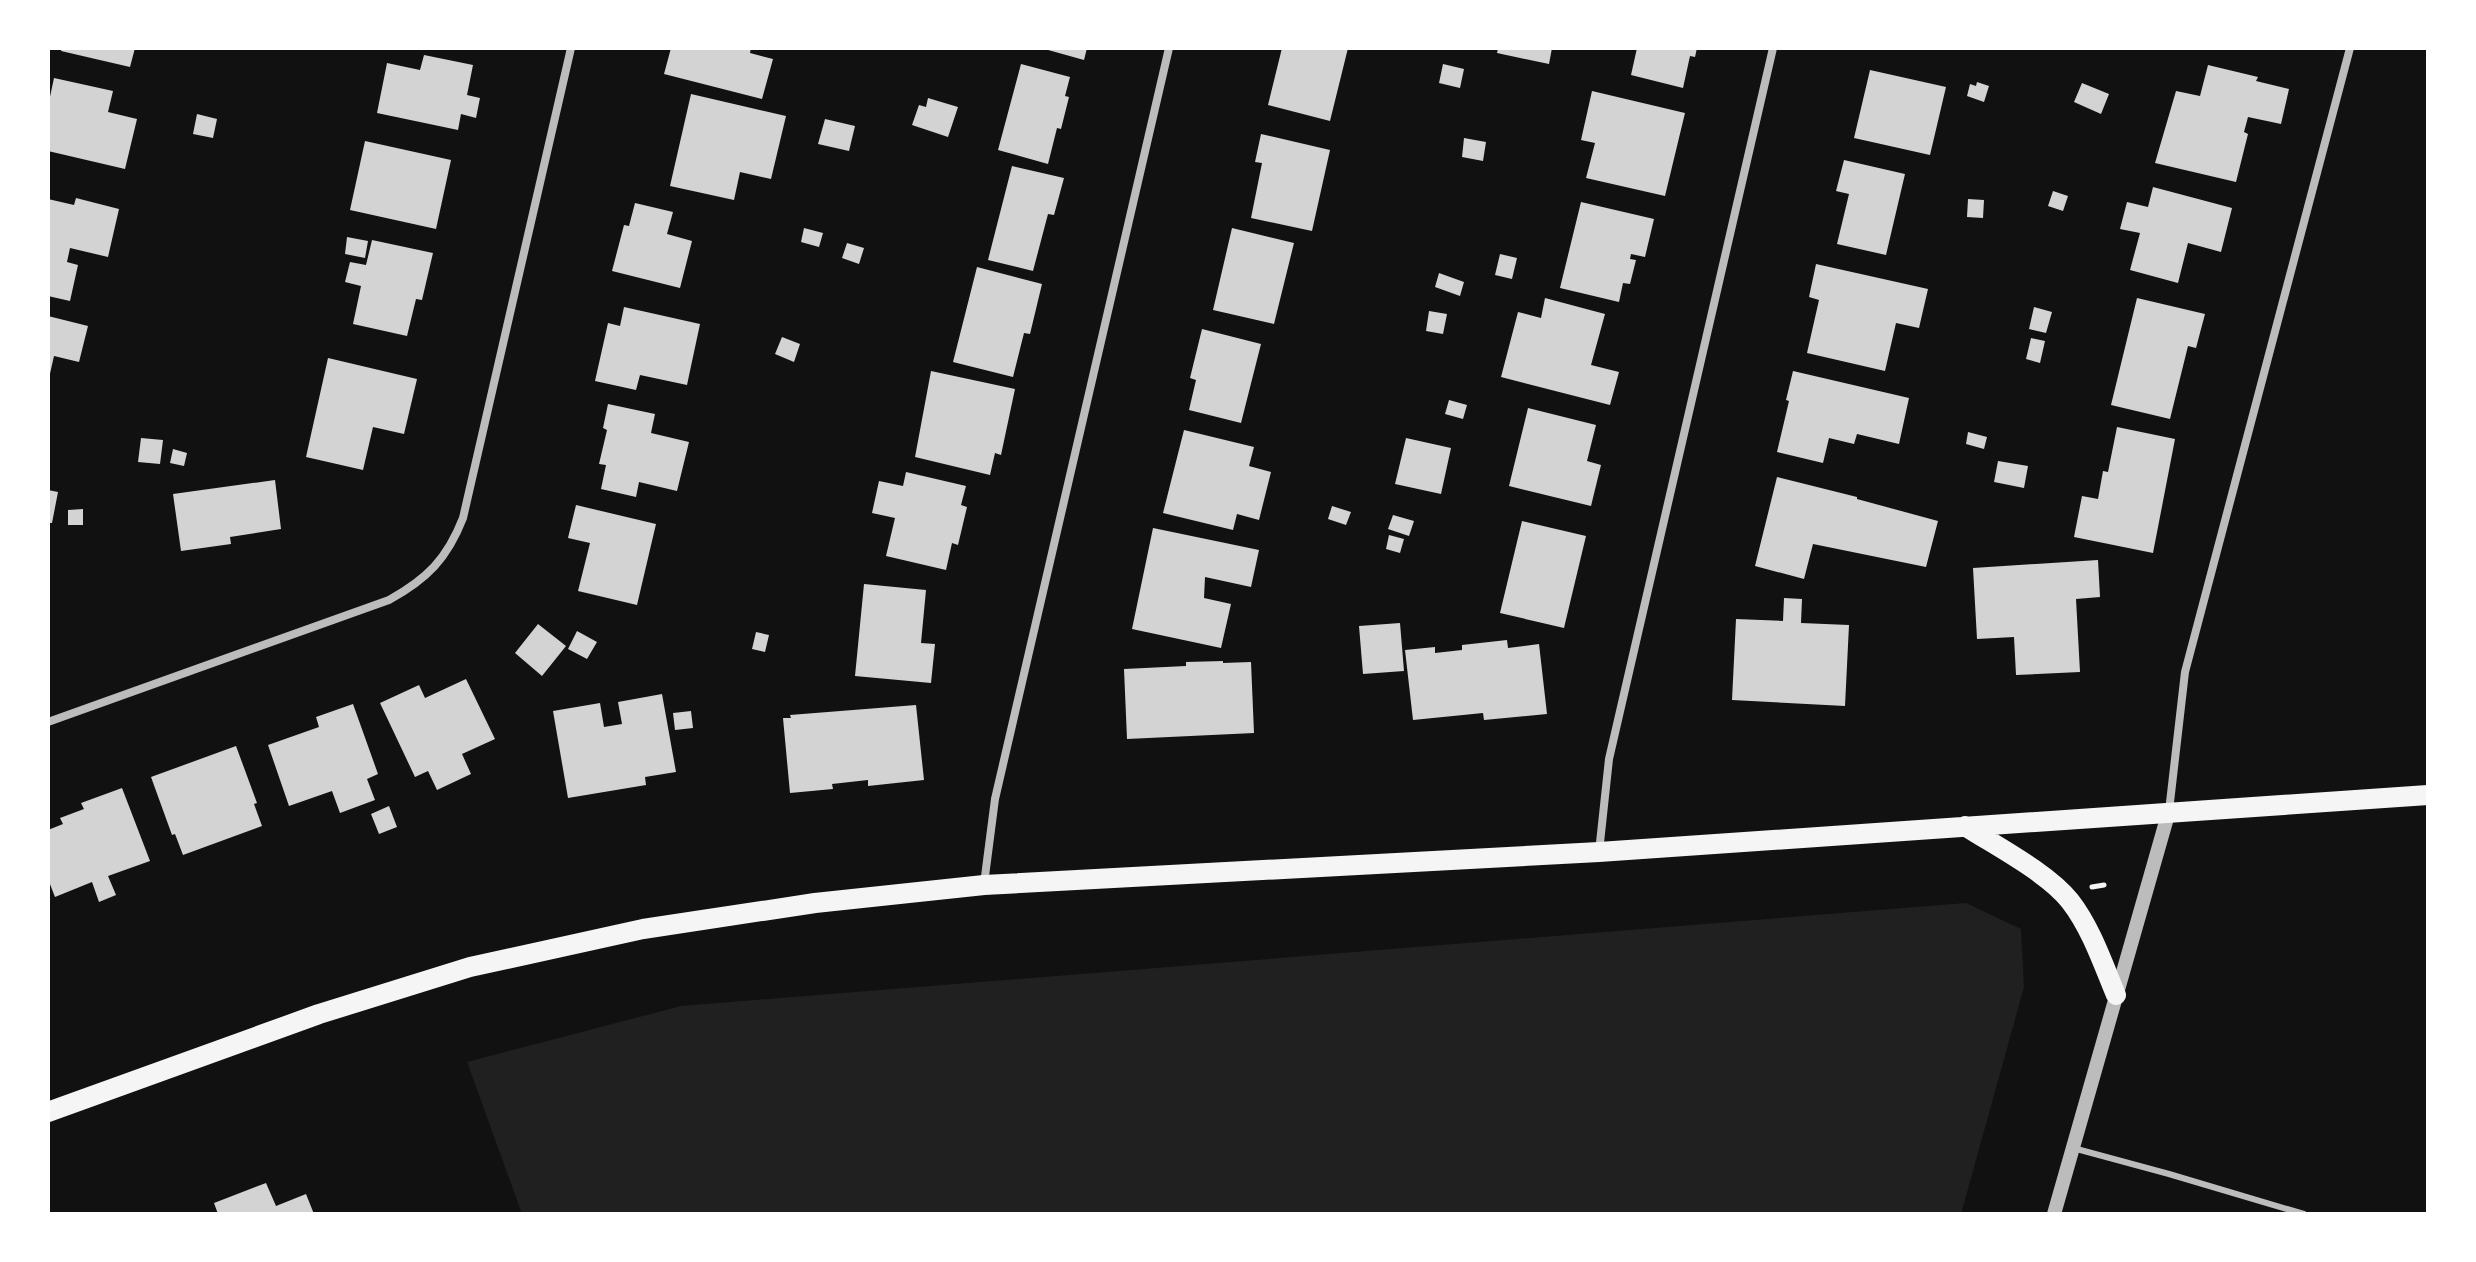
<svg xmlns="http://www.w3.org/2000/svg" width="2476" height="1262" viewBox="0 0 2476 1262" font-family="'Libre Baskerville',serif">
  <style>
    .green { fill: #202020 }
    .building { fill: #d3d3d3 }
    .lines { fill: none; stroke-linecap: round; stroke-linejoin: round }
    .path { stroke: #f5f5f5; stroke-width: 5 }
    .service { stroke: #bcbcbc; stroke-width: 6 }
    .minor { stroke: #bcbcbc; stroke-width: 8 }
    .tertiary { stroke: #bcbcbc; stroke-width: 14 }
    .primary { stroke: #f5f5f5; stroke-width: 20 }
  </style>
  <rect width="100%" height="100%" fill="#111"/>
  <!-- green -->
  <path class="green" d="M 1966,903 L 2021,929 L 2024,987 L 1961,1214 L 522,1214 L 467,1062 L 681,1006 Z"/>
  <!-- building -->
  <path class="building" d="M 62,48 L 135,48 L 130,67 L 61,51 Z
    M 671,48 L 751,48 L 750,53 L 773,59 L 762,99 L 664,74 Z
    M 1041,48 L 1087,48 L 1084,60 Z
    M 1282,48 L 1348,48 L 1330,121 L 1268,105 Z
    M 1498,48 L 1552,48 L 1549,64 L 1497,53 Z
    M 1637,48 L 1697,48 L 1695,57 L 1690,56 L 1683,88 L 1631,75 Z
    M 424,55 L 473,65 L 467,95 L 480,98 L 476,118 L 461,114 L 458,130 L 377,113 L 387,63 L 420,70 Z
    M 1021,64 L 1070,77 L 1065,96 L 1069,97 L 1061,129 L 1057,128 L 1048,164 L 998,150 Z
    M 1443,64 L 1464,69 L 1460,88 L 1439,83 Z
    M 2208,65 L 2258,77 L 2256,81 L 2289,89 L 2281,124 L 2248,117 L 2244,132 L 2248,134 L 2236,182 L 2155,163 L 2176,91 L 2200,96 Z
    M 1870,70 L 1946,87 L 1930,155 L 1854,138 Z
    M 54,78 L 113,91 L 108,112 L 137,119 L 125,169 L 48,151 L 48,106 Z
    M 1977,82 L 1989,86 L 1984,102 L 1967,96 L 1970,84 L 1976,86 Z
    M 2082,83 L 2109,94 L 2101,114 L 2074,102 Z
    M 1592,91 L 1685,113 L 1665,196 L 1586,178 L 1595,143 L 1581,140 Z
    M 691,94 L 786,116 L 771,179 L 740,172 L 734,200 L 670,186 Z
    M 928,98 L 958,107 L 948,137 L 912,125 L 919,105 L 926,107 Z
    M 197,114 L 217,119 L 213,138 L 193,134 Z
    M 825,119 L 855,126 L 849,151 L 818,144 Z
    M 1261,134 L 1330,150 L 1312,231 L 1251,218 L 1262,163 L 1255,162 Z
    M 1464,138 L 1486,142 L 1483,161 L 1462,157 Z
    M 365,141 L 451,160 L 436,229 L 350,210 Z
    M 1844,160 L 1905,174 L 1886,255 L 1837,244 L 1849,194 L 1836,191 Z
    M 1012,166 L 1064,178 L 1054,215 L 1048,214 L 1033,271 L 988,260 Z
    M 2153,187 L 2232,208 L 2221,252 L 2188,243 L 2178,283 L 2130,270 L 2140,233 L 2120,229 L 2127,202 L 2148,207 Z
    M 2053,191 L 2068,196 L 2063,211 L 2048,206 Z
    M 76,198 L 119,209 L 108,257 L 70,248 L 67,262 L 78,265 L 70,301 L 48,296 L 48,199 L 74,205 Z
    M 1968,199 L 1984,200 L 1983,218 L 1967,217 Z
    M 1581,202 L 1654,219 L 1645,257 L 1631,254 L 1630,259 L 1636,260 L 1630,284 L 1623,283 L 1619,302 L 1560,288 Z
    M 635,203 L 673,212 L 667,234 L 692,241 L 680,288 L 612,271 L 624,225 L 629,226 Z
    M 804,228 L 823,233 L 819,247 L 801,242 Z
    M 1232,228 L 1294,243 L 1274,324 L 1213,310 Z
    M 347,237 L 368,241 L 365,258 L 345,254 Z
    M 372,240 L 433,253 L 422,300 L 416,299 L 407,336 L 353,324 L 361,286 L 345,282 L 350,262 L 366,265 Z
    M 847,243 L 864,248 L 859,264 L 842,258 Z
    M 1500,254 L 1517,258 L 1512,279 L 1495,275 Z
    M 1816,264 L 1928,289 L 1919,328 L 1896,323 L 1885,371 L 1807,353 L 1819,300 L 1809,297 Z
    M 977,267 L 1042,284 L 1030,334 L 1024,333 L 1013,377 L 953,362 Z
    M 1439,273 L 1464,282 L 1460,296 L 1435,287 Z
    M 1545,298 L 1605,314 L 1591,365 L 1619,372 L 1610,405 L 1501,377 L 1518,312 L 1541,318 Z
    M 2137,298 L 2205,314 L 2196,348 L 2188,346 L 2170,419 L 2111,405 Z
    M 624,307 L 700,324 L 687,385 L 640,375 L 636,390 L 595,381 L 608,323 L 620,326 Z
    M 2034,307 L 2052,312 L 2046,333 L 2029,329 Z
    M 1429,311 L 1447,314 L 1443,334 L 1426,331 Z
    M 48,316 L 88,326 L 79,362 L 54,356 L 49,378 Z
    M 1202,329 L 1261,344 L 1241,423 L 1189,410 L 1196,380 L 1190,378 Z
    M 782,337 L 800,344 L 794,362 L 775,354 Z
    M 2031,338 L 2045,341 L 2040,363 L 2026,359 Z
    M 328,358 L 417,379 L 404,434 L 373,427 L 363,470 L 306,457 Z
    M 931,371 L 1015,389 L 1001,455 L 995,453 L 990,475 L 915,457 Z
    M 1793,371 L 1909,398 L 1899,444 L 1857,434 L 1854,444 L 1829,438 L 1823,463 L 1777,452 L 1789,401 L 1786,400 Z
    M 1449,400 L 1467,405 L 1463,419 L 1445,414 Z
    M 608,404 L 655,414 L 651,433 L 689,442 L 677,491 L 639,482 L 636,497 L 601,489 L 606,465 L 599,464 L 607,430 L 603,428 Z
    M 1528,408 L 1596,425 L 1587,461 L 1601,465 L 1591,506 L 1509,486 Z
    M 2117,427 L 2175,439 L 2153,553 L 2074,537 L 2082,496 L 2098,499 L 2103,471 L 2108,472 Z
    M 1184,430 L 1254,447 L 1249,466 L 1271,472 L 1259,520 L 1237,514 L 1233,530 L 1163,513 Z
    M 1968,432 L 1987,437 L 1984,449 L 1966,444 Z
    M 141,438 L 163,440 L 160,464 L 138,462 Z
    M 1406,438 L 1451,448 L 1441,494 L 1395,484 Z
    M 173,449 L 187,453 L 184,466 L 170,463 Z
    M 1998,461 L 2028,466 L 2024,488 L 1994,482 Z
    M 906,472 L 966,486 L 961,505 L 967,507 L 958,545 L 952,543 L 946,570 L 886,556 L 895,518 L 872,513 L 879,481 L 903,486 Z
    M 1777,477 L 1857,497 L 1857,499 L 1938,521 L 1926,567 L 1813,544 L 1804,579 L 1755,566 Z
    M 275,480 L 281,529 L 230,537 L 231,544 L 181,551 L 173,494 Z
    M 48,490 L 58,492 L 52,523 L 48,523 Z
    M 576,505 L 656,524 L 637,605 L 578,591 L 590,543 L 568,538 Z
    M 1332,506 L 1351,512 L 1346,525 L 1328,519 Z
    M 83,509 L 83,525 L 68,525 L 68,510 Z
    M 1393,515 L 1414,521 L 1409,536 L 1388,529 Z
    M 1522,521 L 1586,536 L 1564,628 L 1500,613 Z
    M 1153,528 L 1259,550 L 1251,587 L 1205,577 L 1204,598 L 1231,604 L 1221,648 L 1132,629 Z
    M 1389,535 L 1404,539 L 1400,553 L 1386,549 Z
    M 2098,560 L 2100,597 L 2076,599 L 2080,672 L 2016,675 L 2014,637 L 1977,639 L 1973,568 Z
    M 864,584 L 926,590 L 921,643 L 935,644 L 931,683 L 855,676 Z
    M 1784,598 L 1802,599 L 1801,623 L 1849,625 L 1845,706 L 1732,700 L 1736,619 L 1783,621 Z
    M 1400,623 L 1404,671 L 1363,674 L 1359,626 Z
    M 538,624 L 566,646 L 542,676 L 515,653 Z
    M 577,631 L 597,642 L 587,659 L 568,649 Z
    M 756,632 L 769,635 L 765,652 L 752,649 Z
    M 1507,640 L 1508,648 L 1539,644 L 1547,714 L 1484,720 L 1483,713 L 1413,720 L 1405,650 L 1435,647 L 1435,653 L 1462,650 L 1462,645 Z
    M 1223,661 L 1223,663 L 1251,662 L 1254,733 L 1127,739 L 1124,669 L 1186,666 L 1186,662 Z
    M 466,679 L 495,739 L 462,754 L 471,774 L 437,790 L 428,771 L 415,777 L 380,703 L 419,685 L 425,698 Z
    M 662,694 L 676,772 L 645,777 L 646,785 L 568,798 L 553,711 L 600,703 L 604,727 L 622,724 L 618,702 Z
    M 353,704 L 378,774 L 367,779 L 375,800 L 340,813 L 332,791 L 289,806 L 268,745 L 319,727 L 316,717 Z
    M 916,705 L 924,780 L 868,786 L 868,780 L 832,784 L 833,789 L 790,793 L 783,718 L 791,718 L 790,715 Z
    M 691,711 L 693,728 L 675,730 L 673,713 Z
    M 236,746 L 257,803 L 254,804 L 262,826 L 183,855 L 175,834 L 172,835 L 151,777 Z
    M 122,788 L 150,861 L 108,876 L 116,895 L 99,902 L 92,882 L 55,897 L 48,879 L 48,830 L 63,824 L 60,818 L 84,809 L 81,803 Z
    M 389,806 L 397,827 L 379,834 L 371,814 Z
    M 266,1183 L 276,1206 L 306,1194 L 314,1214 L 218,1214 L 214,1203 Z"/>
  <g class="lines">
    <!-- path -->
    <path class="path" d="M 2092,887 L 2104,885"/>
    <!-- service -->
    <path class="service" d="M 2073,1148 L 2169,1174 L 2304,1214"/>
    <!-- minor -->
    <path class="minor" d="M 48,722 L 389,600 C 427,579 447,559 463,518 L 571,48
      M 2169,811 L 2185,672 L 2350,48
      M 1599,852 L 1609,759 L 1773,48
      M 984,884 L 995,799 L 1169,48"/>
    <!-- tertiary -->
    <path class="tertiary" d="M 2054,1214 L 2169,811"/>
    <!-- primary -->
    <path class="primary" d="M 1965,826 C 1996,846 2048,873 2070,901 C 2091,928 2103,964 2116,995
      M 48,1112 L 319,1014 L 470,967 L 643,929 L 815,903 L 984,885 L 1599,852 L 2428,795"/>
  </g>
  <!-- border -->
  <rect width="2476" height="1262" fill="none" stroke="#ffffff" stroke-width="100"/>
</svg>
